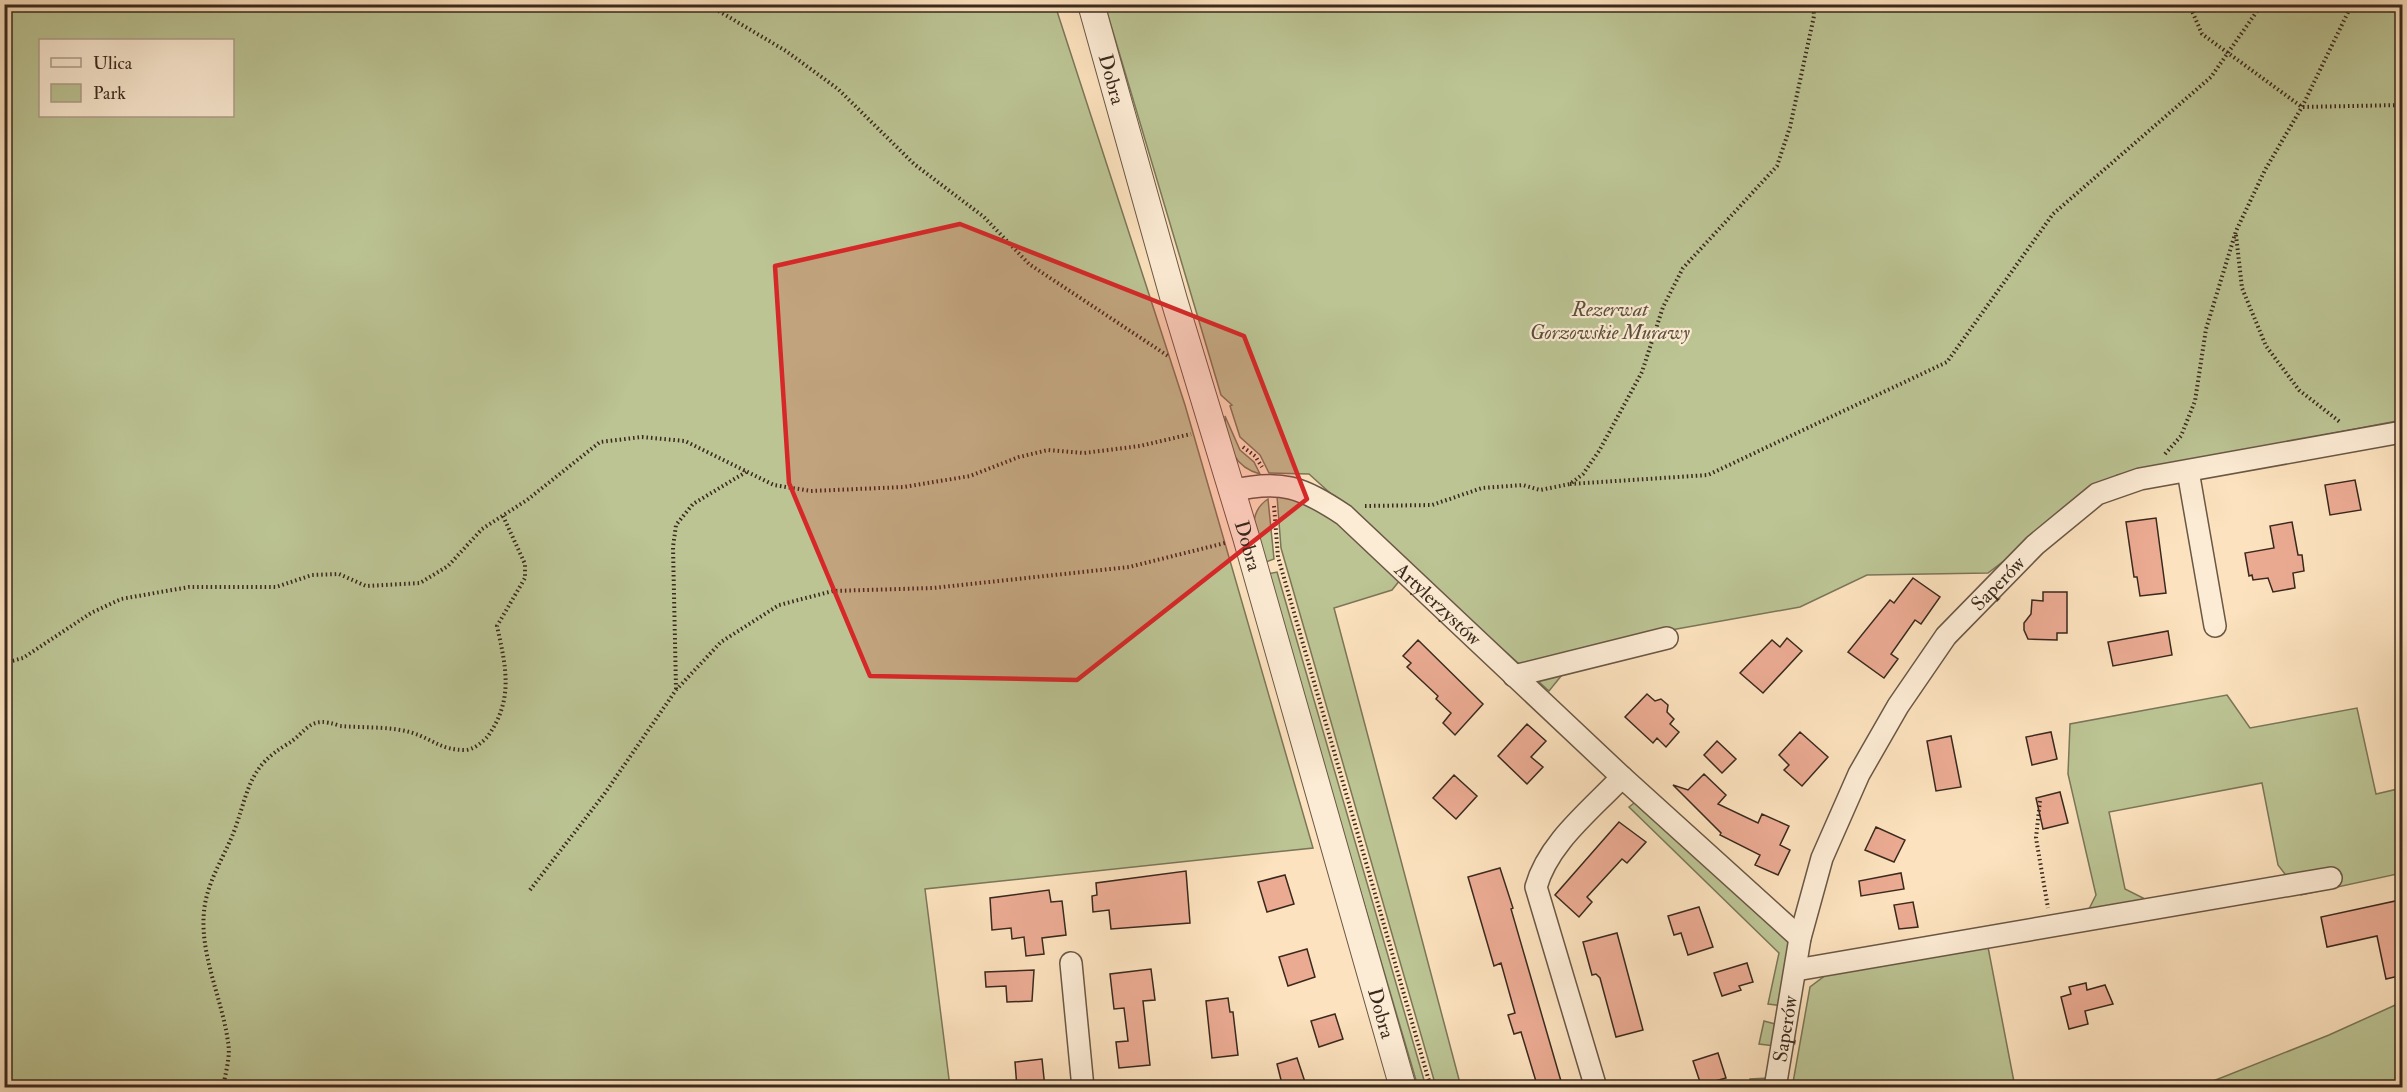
<svg xmlns="http://www.w3.org/2000/svg" width="2407" height="1092" viewBox="0 0 2407 1092" font-family="'IM FELL Double Pica',serif">
  <style>
    .green { fill: #bcc494; stroke: #7b7658; stroke-width: 1.5; fill-rule: evenodd }
    .building { fill: #ebab93; stroke: #3a291d; stroke-width: 1.5 }
    .lines { fill: none; stroke-linecap: round; stroke-linejoin: round }
    .minor-casing { stroke: #6a5745; stroke-width: 24 }
    .tertiary-casing { stroke: #6a5745; stroke-width: 28 }
    .path { stroke: #3a291d; stroke-width: 4; stroke-dasharray: 1.5 3; stroke-linecap: butt }
    .minor { stroke: #fdecd5; stroke-width: 21 }
    .tertiary { stroke: #fdecd5; stroke-width: 26 }
    .marked { fill: #d62828; fill-opacity: 0.2; stroke: #d62828; stroke-width: 4.5; stroke-linejoin: round }
    .labels { text-anchor: middle; dominant-baseline: central; stroke-width: 4.5; stroke-linejoin: round; paint-order: stroke }
    .street-label { font-size: 20px; fill: #3a291d; stroke: #fdecd5 }
    .park-label { font-size: 20px; font-style: italic; fill: #5a503b; stroke: #fdecd5 }
  </style>
  <rect width="100%" height="100%" fill="#fce2be"/>
  <filter id="stains"><feTurbulence type="fractalNoise" baseFrequency=".00333" numOctaves="4"/><feColorMatrix values="0 0 0 0 .2 0 0 0 0 .09 0 0 0 0 .02 0 0 0 .5 -.17"/></filter>
  <radialGradient id="worn" r=".72"><stop offset=".6" stop-color="#630" stop-opacity="0"/><stop offset="1" stop-color="#630" stop-opacity=".3"/></radialGradient>
  <!-- green -->
  <path class="green" d="M 5,4 L 1055,5 L 1185,405 L 1313,848 L 925,889 L 950,1087 L 5,1087 ZM 40,40 L 232,40 L 232,116 L 40,116 Z
    M 1105,5 L 2402,5 L 2402,420 L 2117,475 L 1988,573 L 1867,575 L 1800,607 L 1671,630 L 1566,670 L 1549,691 L 1309,474 L 1269,473 L 1260,455 L 1240,437 L 1230,406 L 1232,405 L 1221,395 Z
    M 1225,416 L 1240,450 L 1254,462 L 1260,474 C 1233,467 1225,442 1225,416 Z
    M 1277,496 C 1320,495 1369,553 1400,580 L 1392,590 L 1334,608 L 1461,1087 L 1436,1087 L 1281,548 Z
    M 1268,499 L 1274,559 L 1263,563 C 1257,540 1244,515 1268,499 Z
    M 1277,572 L 1426,1087 L 1418,1087 L 1267,574 Z
    M 2227,695 L 2250,728 L 2357,708 L 2376,794 L 2402,788 L 2402,873 L 2301,895 L 2278,865 L 2262,783 L 2109,812 L 2125,889 L 2145,899 L 2088,911 L 2096,895 L 2068,774 L 2070,724 Z
    M 1638,800 L 1788,940 L 1790,946 L 1783,1006 L 1768,1004 L 1779,953 L 1629,807 Z
    M 1988,947 L 2015,1087 L 1792,1088 L 1810,987 L 1830,972 Z
    M 2402,1002 L 2402,1087 L 2198,1087 L 2329,1035 Z
    M 1764,1021 L 1779,1025 L 1775,1046 L 1759,1044 Z
    M 1768,1078 L 1766,1087 L 1748,1088 L 1750,1079 Z"/>
  <!-- building -->
  <path class="building" d="M 2355,480 L 2361,510 L 2330,515 L 2325,485 Z
    M 2156,518 L 2166,593 L 2140,596 L 2137,577 L 2134,577 L 2126,522 Z
    M 2292,522 L 2298,555 L 2302,555 L 2304,571 L 2293,573 L 2295,588 L 2273,592 L 2268,578 L 2253,580 L 2252,575 L 2249,576 L 2245,553 L 2274,548 L 2270,526 Z
    M 1913,578 L 1940,597 L 1921,624 L 1915,620 L 1891,654 L 1898,659 L 1884,678 L 1848,652 L 1890,600 L 1894,603 Z
    M 2043,592 L 2067,592 L 2067,633 L 2057,633 L 2057,640 L 2028,639 L 2024,630 L 2024,623 L 2031,614 L 2032,600 L 2043,601 Z
    M 2168,631 L 2172,655 L 2113,666 L 2108,642 Z
    M 1787,638 L 1802,651 L 1763,693 L 1740,673 L 1772,640 L 1780,647 Z
    M 1418,640 L 1483,704 L 1455,735 L 1443,723 L 1451,713 L 1436,699 L 1438,696 L 1407,667 L 1411,663 L 1403,656 Z
    M 1647,694 L 1655,701 L 1661,699 L 1668,705 L 1667,712 L 1674,719 L 1670,724 L 1679,732 L 1666,747 L 1657,738 L 1653,743 L 1625,717 Z
    M 1527,724 L 1546,741 L 1531,757 L 1543,767 L 1527,784 L 1498,756 Z
    M 1800,732 L 1828,757 L 1802,786 L 1784,770 L 1789,765 L 1779,755 Z
    M 2051,732 L 2057,759 L 2032,765 L 2026,737 Z
    M 1951,736 L 1961,787 L 1936,791 L 1927,741 Z
    M 1717,741 L 1736,759 L 1722,773 L 1704,755 Z
    M 1704,774 L 1726,795 L 1718,804 L 1758,823 L 1762,814 L 1789,826 L 1780,845 L 1790,850 L 1778,875 L 1755,865 L 1760,855 L 1720,835 L 1721,833 L 1673,785 L 1688,790 Z
    M 1454,775 L 1477,796 L 1456,819 L 1433,798 Z
    M 2060,792 L 2068,823 L 2043,829 L 2036,798 Z
    M 1619,822 L 1646,842 L 1627,863 L 1622,859 L 1587,897 L 1592,902 L 1579,917 L 1555,895 Z
    M 1876,827 L 1905,840 L 1894,862 L 1865,850 Z
    M 1500,868 L 1513,908 L 1511,909 L 1563,1088 L 1538,1088 L 1521,1032 L 1514,1034 L 1508,1015 L 1515,1013 L 1501,963 L 1494,966 L 1468,877 Z
    M 1186,871 L 1190,923 L 1111,929 L 1109,910 L 1093,912 L 1092,896 L 1097,895 L 1096,883 Z
    M 1901,873 L 1904,889 L 1861,896 L 1859,881 Z
    M 1285,875 L 1294,904 L 1267,912 L 1258,882 Z
    M 1049,890 L 1051,902 L 1062,901 L 1066,935 L 1042,938 L 1044,954 L 1026,956 L 1024,937 L 1012,939 L 1011,928 L 992,930 L 990,898 Z
    M 2400,900 L 2403,913 L 2403,975 L 2386,979 L 2377,936 L 2327,947 L 2321,917 Z
    M 1913,902 L 1918,927 L 1899,929 L 1894,905 Z
    M 1699,907 L 1713,947 L 1688,955 L 1681,933 L 1674,935 L 1668,916 Z
    M 1617,933 L 1643,1030 L 1616,1037 L 1600,978 L 1596,974 L 1592,975 L 1583,942 Z
    M 1307,949 L 1315,977 L 1288,986 L 1279,957 Z
    M 1747,963 L 1753,982 L 1739,986 L 1741,990 L 1722,996 L 1714,973 Z
    M 1151,969 L 1155,1000 L 1143,1001 L 1150,1065 L 1119,1068 L 1116,1042 L 1128,1041 L 1124,1008 L 1114,1009 L 1110,974 Z
    M 1034,970 L 1032,1001 L 1007,1002 L 1006,986 L 986,987 L 985,972 Z
    M 2086,983 L 2087,990 L 2105,985 L 2113,1004 L 2085,1011 L 2088,1024 L 2069,1029 L 2061,997 L 2071,994 L 2069,987 Z
    M 1228,998 L 1230,1012 L 1233,1012 L 1238,1055 L 1212,1058 L 1206,1001 Z
    M 1335,1014 L 1343,1039 L 1319,1047 L 1311,1021 Z
    M 1718,1053 L 1726,1078 L 1701,1085 L 1693,1061 Z
    M 1297,1058 L 1307,1088 L 1283,1088 L 1277,1064 Z
    M 1042,1059 L 1045,1088 L 1017,1088 L 1015,1062 Z"/>
  <g class="lines">
    <!-- minor casing -->
    <g class="minor-casing">
      <g id="minor">
        <path d="M 2188,471 L 2215,626"/>
        <path id="s1" d="M 1231,491 C 1281,479 1302,487 1344,515 L 1622,777 L 1800,938"/>
        <path d="M 1514,676 L 1667,638"/>
        <path d="M 1071,963 L 1083,1088"/>
        <path d="M 1796,970 L 2331,878"/>
        <path d="M 1596,1088 L 1536,887 C 1548,843 1591,810 1622,777"/>
        <path id="s2" d="M 1775,1088 L 1800,938 L 1822,858 L 1859,774 L 1898,706 L 1946,636 L 2035,545 L 2097,494 L 2140,479 L 2402,432"/>
      </g>
    </g>
    <!-- tertiary casing -->
    <g class="tertiary-casing">
      <g id="tertiary">
        <path id="s3" d="M 1091,4 L 1174,300 L 1246,537 L 1403,1088"/>
      </g>
    </g>
    <!-- path -->
    <path class="path" d="M 707,4 L 786,51 L 838,89 L 914,164 L 984,217 L 1029,264 L 1168,356
      M 2189,4 L 2202,34 L 2302,107 L 2402,105
      M 2236,235 L 2242,288 L 2266,346 L 2299,390 L 2340,422
      M 1243,447 L 1255,456 L 1262,467
      M 2165,454 L 2181,436 L 2195,401 L 2206,329 L 2236,231 L 2265,170 L 2302,107 L 2352,4
      M 1570,484 L 1708,475 L 1947,362 L 2053,214 L 2211,77 L 2262,4
      M 1274,506 L 1278,557 L 1431,1088
      M 1365,506 L 1432,505 L 1482,488 L 1523,485 L 1540,490 L 1570,484 L 1583,474 L 1599,451 L 1642,372 L 1663,307 L 1683,268 L 1777,166 L 1790,127 L 1814,16 L 1813,4
      M 4,663 L 23,658 L 91,613 L 121,599 L 189,587 L 276,587 L 312,575 L 339,574 L 366,586 L 420,583 L 448,566 L 482,529 L 527,500 L 600,442 L 642,437 L 685,441 L 774,485 L 811,491 L 904,487 L 970,476 L 1019,457 L 1048,450 L 1084,453 L 1140,446 L 1191,434
      M 676,689 L 673,547 L 676,525 L 693,504 L 746,472
      M 2040,801 L 2036,838 L 2048,908
      M 2402,871 L 2402,872
      M 530,890 L 605,793 L 676,690 L 721,642 L 779,605 L 833,591 L 933,588 L 1129,567 L 1225,543
      M 223,1088 C 225,1074 231,1056 228,1042 C 222,997 197,950 205,904 C 210,875 228,851 237,823 C 249,787 251,766 286,745 C 308,732 308,714 340,726 C 364,728 391,726 413,733 C 434,740 441,750 465,750 C 473,750 483,742 488,736 C 514,699 506,667 497,626 L 525,578 L 525,564 L 503,516"/>
    <!-- minor -->
    <use href="#minor" class="minor"/>
    <!-- tertiary -->
    <use href="#tertiary" class="tertiary"/>
  </g>
  <!-- marked area -->
  <path class="marked" d="M 960,224 L 1244,336 L 1307,499 L 1077,680 L 870,676 L 789,483 L 775,266 Z"/>
  <g class="labels">
    <!-- street labels -->
    <g class="street-label">
      <text stroke="none"><textPath href="#s3" startOffset="78">Dobra</textPath></text>
      <text stroke="none"><textPath href="#s3" startOffset="564">Dobra</textPath></text>
      <text stroke="none"><textPath href="#s2" startOffset="564">Saperów</textPath></text>
      <text stroke="none"><textPath href="#s1" startOffset="250">Artylerzystów</textPath></text>
      <text stroke="none"><textPath href="#s3" startOffset="1050">Dobra</textPath></text>
      <text stroke="none"><textPath href="#s2" startOffset="60">Saperów</textPath></text>
    </g>
    <!-- park labels -->
    <g class="park-label">
      <text x="1610" y="309">Rezerwat<tspan x="1610" dy="23">Gorzowskie Murawy</tspan></text>
    </g>
  </g>
  <!-- margin -->
  <rect width="2407" height="1092" fill="none" stroke="#fce2be" stroke-width="24"/>
  <rect x="6" y="6" width="2395" height="1080" fill="none" stroke="#3a291d" stroke-width="3"/>
  <rect x="12" y="12" width="2383" height="1068" fill="none" stroke="#3a291d" stroke-width="1.5"/>
  <!-- legend -->
  <rect x="39" y="39" width="195" height="78" fill="#fdecd5" stroke="#af9e8b" stroke-width="1.5"/>
  <rect x="51" y="58" width="30" height="9" fill="#fdecd5" stroke="#af9e8b" stroke-width="1.5"/>
  <text x="93" y="69" font-size="18" fill="#3a291d">Ulica</text>
  <rect x="51" y="84" width="30" height="18" fill="#bcc494" stroke="#af9e8b" stroke-width="1.5"/>
  <text x="93" y="99" font-size="18" fill="#3a291d">Park</text>
  <rect width="100%" height="100%" filter="url(#stains)"/>
  <rect width="100%" height="100%" fill="url(#worn)"/>
</svg>
